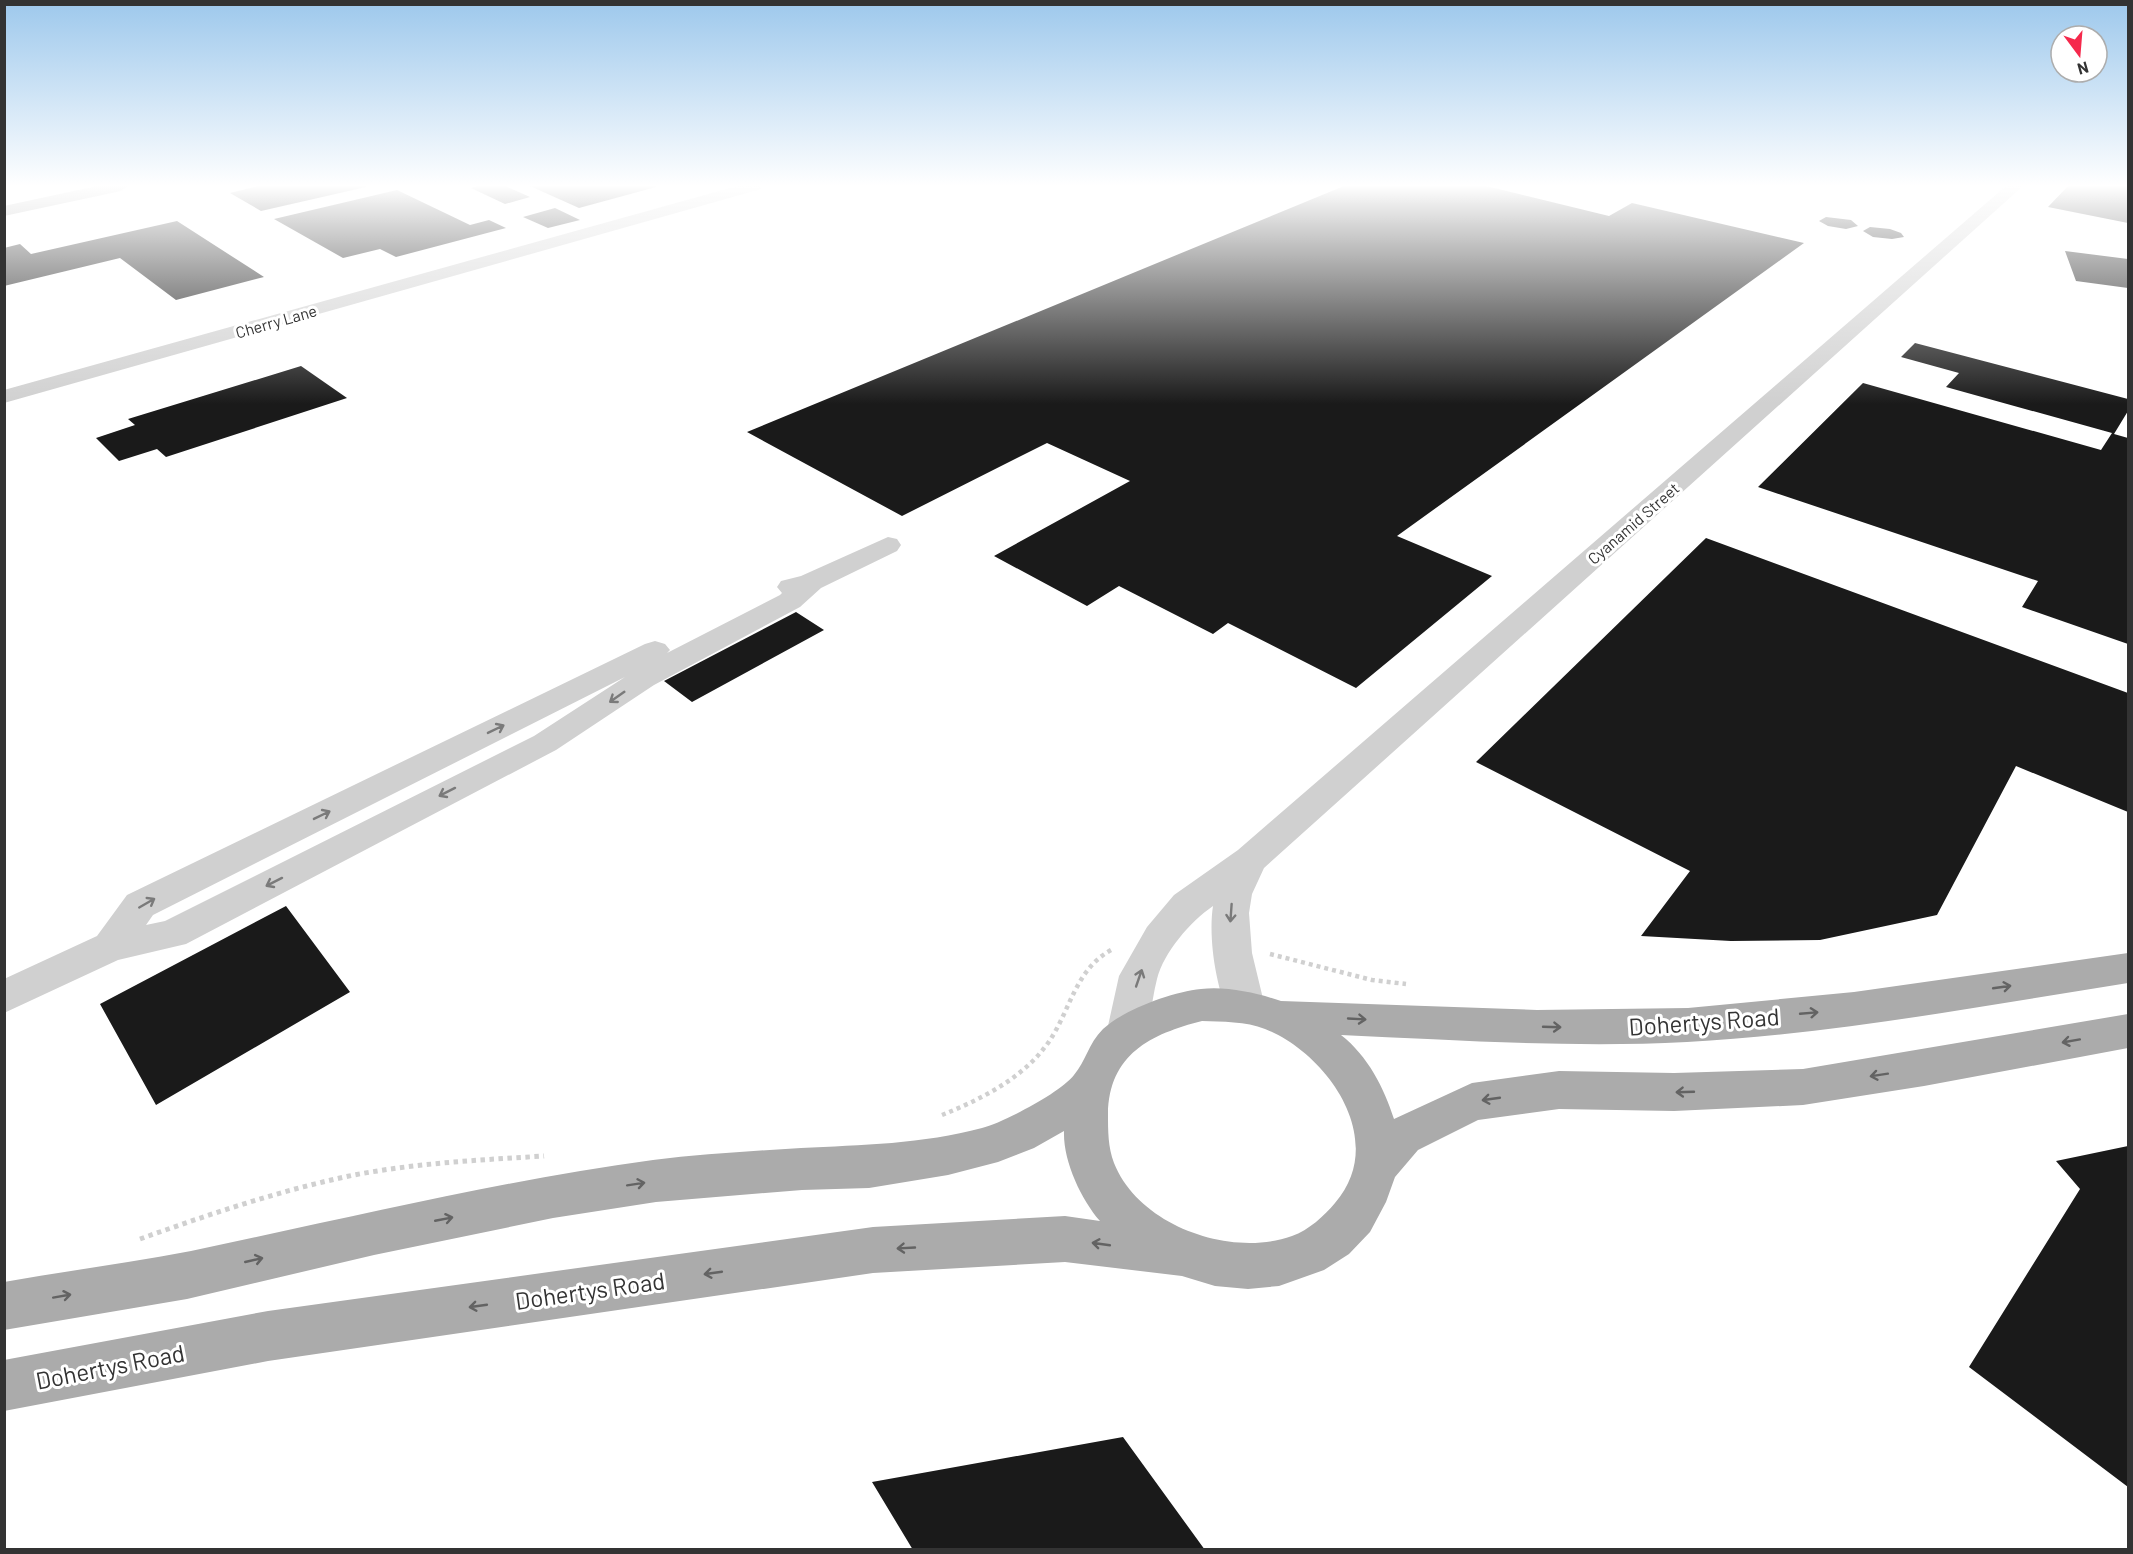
<svg xmlns="http://www.w3.org/2000/svg" width="2133" height="1554" viewBox="0 0 2133 1554" font-family="Barlow,sans-serif">
  <style>
    .building { fill: #1a1a1a }
    .lines { fill: none; stroke-linecap: round; stroke-linejoin: round }
    .path-far1 { stroke: #d0d0d0; stroke-width: 4.5; stroke-dasharray: 4 4; stroke-linecap: butt }
    .path { stroke: #d0d0d0; stroke-width: 5; stroke-dasharray: 4.5 4.5; stroke-linecap: butt }
    .minor { fill: #d0d0d0; fill-rule: evenodd }
    .major { fill: #ababab; fill-rule: evenodd }
    .highway { fill: #9a9a9a; fill-rule: evenodd }
    .oneway { stroke: #7a7a7a }
    .oneway2 { stroke: #636363 }
    .labels { text-anchor: middle; dominant-baseline: central; stroke-width: 6; stroke-linejoin: round; paint-order: stroke }
    .far-street-label { font-size: 16px; fill: #333; stroke: #fff }
    .near-street-label { font-size: 24px; fill: #333; stroke: #fff }
  </style>
  <rect width="100%" height="100%" fill="#fff"/>
  <!-- building -->
  <path class="building" d="M 258,186 L 366,186 L 366,187 L 261,211 L 230,193 Z
    M 477,186 L 505,186 L 530,197 L 505,204 L 471,188 Z
    M 530,186 L 656,186 L 656,187 L 579,208 Z
    M 1344,186 L 1486,186 L 1609,216 L 1632,203 L 1804,243 L 1397,536 L 1492,576 L 1356,688 L 1228,623 L 1213,634 L 1119,586 L 1087,606 L 994,556 L 1130,481 L 1047,443 L 902,516 L 747,432 Z
    M 2068,186 L 2128,186 L 2128,223 L 2048,207 Z
    M 397,190 L 470,225 L 489,220 L 506,228 L 396,257 L 380,249 L 343,258 L 274,219 Z
    M 555,208 L 580,220 L 548,228 L 523,217 Z
    M 1826,217 L 1851,220 L 1858,226 L 1846,229 L 1828,226 L 1819,221 Z
    M 177,221 L 264,277 L 176,300 L 120,258 L 4,286 L 4,248 L 20,244 L 31,254 Z
    M 1870,227 L 1890,229 L 1901,233 L 1904,237 L 1892,239 L 1873,237 L 1863,231 Z
    M 2065,251 L 2128,259 L 2128,288 L 2076,281 Z
    M 1915,343 L 2128,399 L 2128,411 L 2114,434 L 2128,438 L 2128,644 L 2022,607 L 2038,581 L 1758,487 L 1863,383 L 2101,450 L 2112,433 L 1946,387 L 1959,373 L 1901,357 Z
    M 301,366 L 347,398 L 166,457 L 157,449 L 119,461 L 96,438 L 135,425 L 128,419 Z
    M 1706,538 L 2128,693 L 2128,812 L 2016,766 L 1937,915 L 1820,940 L 1731,941 L 1641,936 L 1690,871 L 1476,762 Z
    M 796,612 L 824,630 L 692,702 L 664,681 Z
    M 286,906 L 350,992 L 156,1105 L 100,1004 Z
    M 2128,1146 L 2128,1487 L 1969,1367 L 2080,1189 L 2056,1161 Z
    M 1123,1437 L 1205,1550 L 913,1550 L 872,1482 Z"/>
  <g class="lines">
    <!-- path-far1 -->
    <path class="path-far1" d="M 1270,954 L 1372,980 L 1406,984
      M 942,1115 C 979,1100 1020,1080 1045,1047 C 1070,1015 1073,971 1111,950"/>
    <!-- path -->
    <path class="path" d="M 140,1239 C 210,1214 281,1190 354,1175 C 417,1163 480,1160 544,1156"/>
    <!-- minor -->
    <path class="minor" d="M 737,186 L 763,186 L 761,189 L 4,403 L 4,390 Z
      M 2006,186 L 2023,186 L 1264,868 L 1252,894 L 1249,913 L 1252,953 L 1265,1007 L 1259,1019 L 1245,1023 L 1231,1019 C 1216,990 1208,938 1213,906 C 1190,922 1164,952 1157,979 C 1151,1002 1151,1026 1140,1047 L 1126,1052 L 1112,1047 L 1106,1035 L 1119,976 L 1147,927 L 1174,895 L 1238,850 Z
      M 888,537 L 897,539 L 901,545 L 897,551 L 821,588 L 800,607 L 654,685 L 556,750 L 186,944 L 118,960 L 4,1013 L 4,979 L 97,936 L 127,895 L 645,644 L 655,641 L 665,644 L 670,650 L 667,653 L 780,595 L 782,593 L 777,587 L 781,581 L 801,576 ZM 625,677 L 534,736 L 165,921 L 146,925 L 153,915 Z"/>
    <!-- major -->
    <path class="major" d="M 2128,953 L 2128,983 C 1982,1006 1835,1034 1687,1042 C 1571,1048 1456,1040 1341,1035 C 1368,1056 1384,1088 1394,1119 L 1472,1083 L 1559,1071 L 1674,1073 L 1803,1069 L 2128,1014 L 2128,1048 L 1924,1086 L 1803,1105 L 1674,1111 L 1559,1109 L 1478,1120 L 1418,1150 L 1395,1177 L 1386,1202 L 1370,1232 L 1349,1254 L 1324,1270 L 1279,1286 L 1248,1289 L 1215,1286 L 1182,1276 L 1065,1262 L 873,1273 L 268,1361 L 4,1411 L 4,1360 L 268,1311 L 873,1227 L 1065,1216 L 1100,1221 C 1081,1199 1063,1161 1064,1131 L 1034,1148 L 998,1162 L 948,1175 L 869,1188 L 802,1190 L 656,1202 L 553,1218 L 374,1255 L 187,1299 L 4,1330 L 4,1282 C 66,1271 129,1263 191,1251 C 344,1219 497,1181 653,1160 C 702,1154 752,1151 801,1148 C 861,1145 923,1144 982,1128 C 1004,1122 1060,1093 1074,1075 C 1086,1061 1088,1044 1103,1029 C 1125,1009 1172,992 1201,989 C 1227,986 1257,993 1281,1001 L 1537,1010 L 1688,1008 L 1854,992 ZM 1202,1021 C 1222,1022 1246,1021 1265,1029 C 1328,1054 1389,1141 1335,1203 C 1324,1216 1309,1230 1292,1236 C 1231,1258 1139,1226 1114,1163 C 1108,1147 1108,1131 1108,1114 C 1109,1054 1151,1034 1202,1021 Z"/>
    <!-- highway -->
    <path class="highway" d="M 97,186 L 128,186 L 121,191 L 4,216 L 4,206 Z"/>
  </g>
  <!-- one-way arrows -->
  <defs><path id="oneway-shaft" d="M-6 0H5M1.5-3L5.5 0L1.5 3" fill="none" stroke-width="1.6" stroke-linecap="round" stroke-linejoin="round" transform="scale(1.5)"/></defs>
  <g class="oneway">
    <use href="#oneway-shaft" transform="translate(617 697) rotate(145)"/>
    <use href="#oneway-shaft" transform="translate(496 729) rotate(-26)"/>
    <use href="#oneway-shaft" transform="translate(447 792) rotate(153)"/>
    <use href="#oneway-shaft" transform="translate(322 815) rotate(-26)"/>
    <use href="#oneway-shaft" transform="translate(274 882) rotate(153)"/>
    <use href="#oneway-shaft" transform="translate(147 903) rotate(-30)"/>
    <use href="#oneway-shaft" transform="translate(1231 913) rotate(94)"/>
    <use href="#oneway-shaft" transform="translate(1139 978) rotate(-71)"/>
  </g>
  <g class="oneway2">
    <use href="#oneway-shaft" transform="translate(2002 987) rotate(-8)"/>
    <use href="#oneway-shaft" transform="translate(1809 1013) rotate(-5)"/>
    <use href="#oneway-shaft" transform="translate(1357 1019) rotate(3)"/>
    <use href="#oneway-shaft" transform="translate(1552 1027) rotate(2)"/>
    <use href="#oneway-shaft" transform="translate(2071 1041) rotate(170)"/>
    <use href="#oneway-shaft" transform="translate(1879 1075) rotate(171)"/>
    <use href="#oneway-shaft" transform="translate(1685 1092) rotate(178)"/>
    <use href="#oneway-shaft" transform="translate(1491 1099) rotate(172)"/>
    <use href="#oneway-shaft" transform="translate(636 1184) rotate(-9)"/>
    <use href="#oneway-shaft" transform="translate(444 1219) rotate(-11)"/>
    <use href="#oneway-shaft" transform="translate(1101 1244) rotate(-172)"/>
    <use href="#oneway-shaft" transform="translate(906 1248) rotate(177)"/>
    <use href="#oneway-shaft" transform="translate(254 1260) rotate(-13)"/>
    <use href="#oneway-shaft" transform="translate(713 1273) rotate(172)"/>
    <use href="#oneway-shaft" transform="translate(62 1296) rotate(-10)"/>
    <use href="#oneway-shaft" transform="translate(478 1306) rotate(172)"/>
  </g>
  <!-- sky -->
  <linearGradient id="sky" x2="0" y2="1"><stop stop-color="#9dc8ec"/><stop offset="0.46" stop-color="#fff"/><stop offset="1" stop-color="#fff" stop-opacity="0"/></linearGradient>
  <rect width="2133" height="404" fill="url(#sky)"/>
  <g class="labels">
    <!-- far-street labels -->
    <g class="far-street-label">
      <text transform="translate(276 321) rotate(-16)">Cherry Lane</text>
      <text transform="translate(1633 523) rotate(-41)">Cyanamid Street</text>
    </g>
    <!-- near-street labels -->
    <g class="near-street-label">
      <text transform="translate(1704 1021) rotate(-4)">Dohertys Road</text>
      <text transform="translate(590 1290) rotate(-8)">Dohertys Road</text>
      <text transform="translate(110 1366) rotate(-11)">Dohertys Road</text>
    </g>
  </g>
  <!-- border -->
  <rect width="2133" height="1554" fill="none" stroke="#333333" stroke-width="12"/>
  <!-- north arrow -->
  <g transform="translate(2079 54) rotate(164)"><circle r="28" fill="#ffffff" stroke="#adadad" stroke-width="1.5"/>
  <path d="M0-4.5L10 22L0 15L-10 22Z" fill="#f5294c"/>
  <text y="-9" font-size="16" font-weight="bold" text-anchor="middle" fill="#333333">N</text>
  </g>
</svg>
